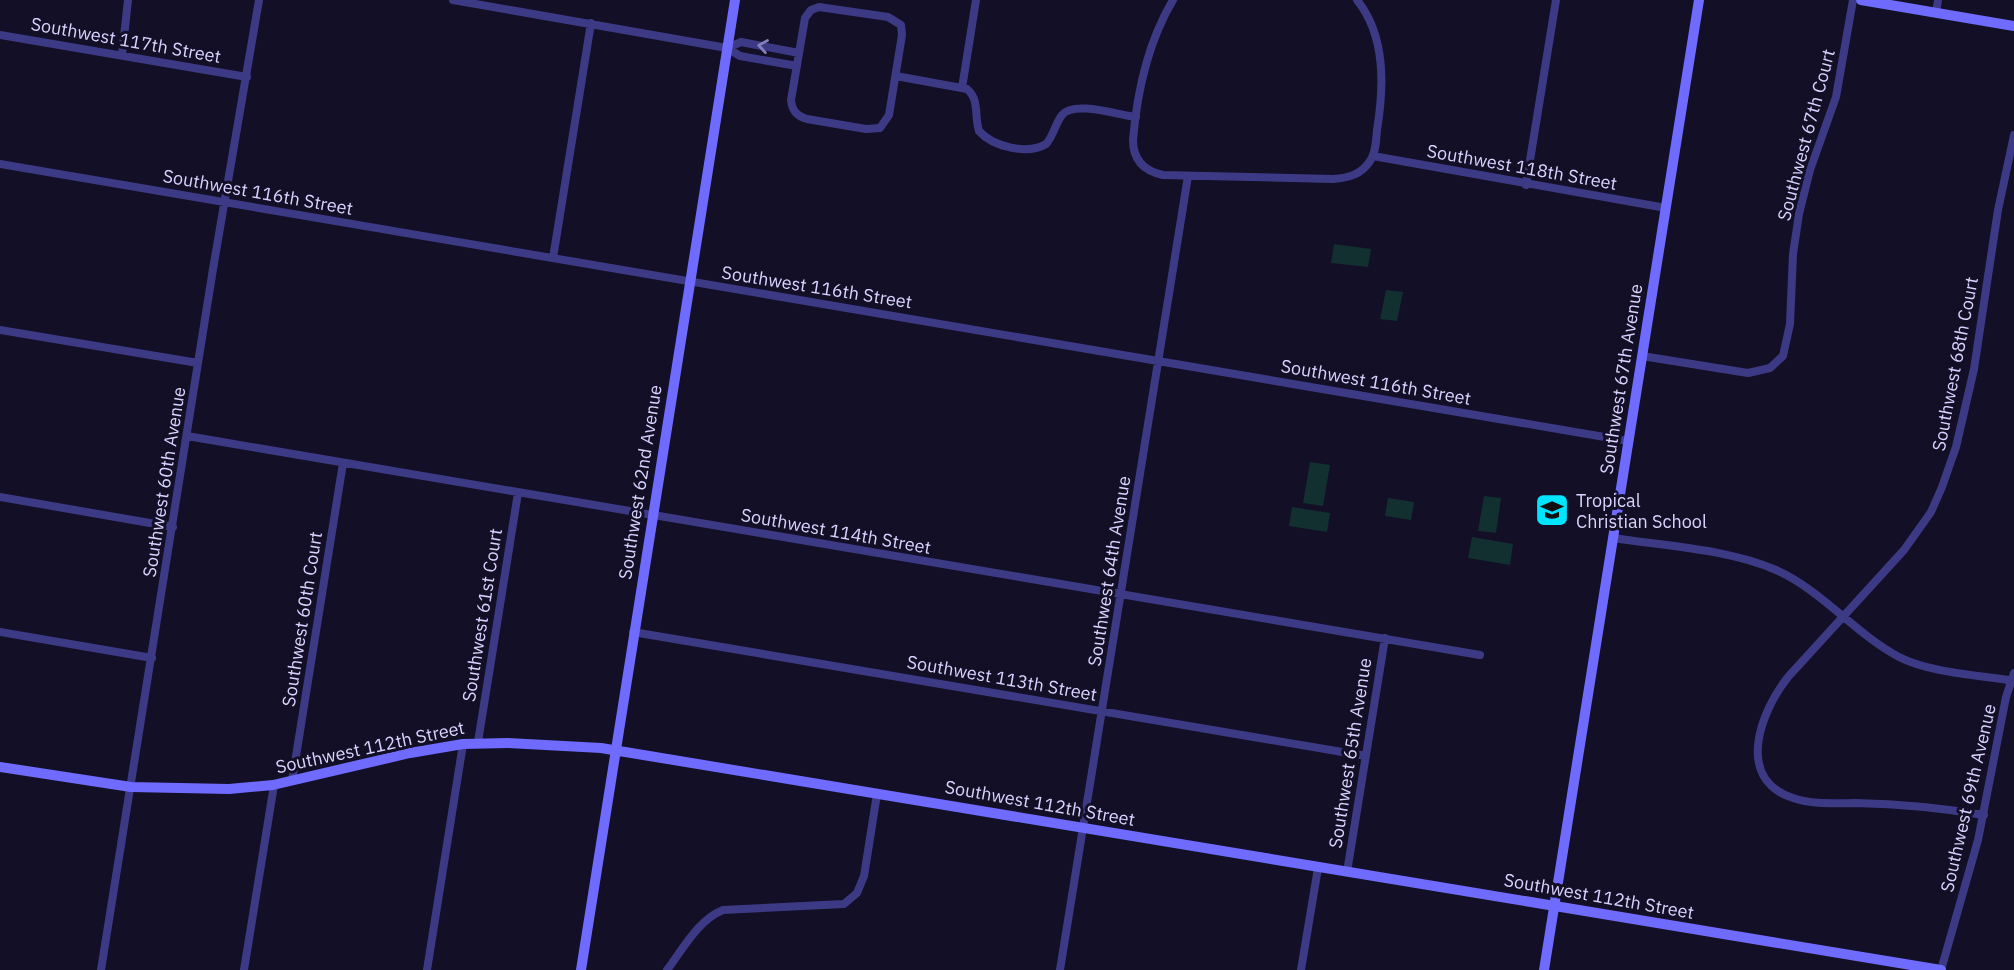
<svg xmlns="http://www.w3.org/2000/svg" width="2014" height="970" viewBox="0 0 2014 970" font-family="'IBM Plex Sans',sans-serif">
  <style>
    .green { fill: #12302f }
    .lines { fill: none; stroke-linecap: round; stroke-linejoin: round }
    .street { stroke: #3d3a85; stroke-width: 8 }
    .secondary { stroke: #6f6bff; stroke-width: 10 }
    .oneway { stroke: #837fbc }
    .labels { text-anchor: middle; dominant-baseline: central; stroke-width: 6; stroke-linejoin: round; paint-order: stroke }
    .street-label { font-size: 18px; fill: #d9d4ff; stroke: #130f26 }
    .poi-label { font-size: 18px; fill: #d9d4ff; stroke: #130f26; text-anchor: start }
  </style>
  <rect width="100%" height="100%" fill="#130f26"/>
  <!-- green -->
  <path class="green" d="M 1334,244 L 1371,249 L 1368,267 L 1331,263 Z
    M 1386,290 L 1403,292 L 1397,321 L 1380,319 Z
    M 1310,462 L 1330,465 L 1323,506 L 1303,503 Z
    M 1484,496 L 1501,498 L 1496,533 L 1478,531 Z
    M 1388,498 L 1414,502 L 1411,520 L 1385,516 Z
    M 1292,507 L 1330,513 L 1327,532 L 1289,526 Z
    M 1472,537 L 1513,544 L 1510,565 L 1468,558 Z"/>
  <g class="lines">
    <!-- street -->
    <path class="street" d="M 453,0 L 727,48 L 740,56 L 797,66
      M 1173,0 C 1148,42 1137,92 1133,140 C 1133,160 1144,171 1163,175 L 1333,179 C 1348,178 1361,175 1370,161 C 1376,153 1376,140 1377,130 C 1384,87 1386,36 1357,0
      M 819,7 L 888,17 L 901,25 L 902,35 L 889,115 L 880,128 L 866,129 L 807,119 C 797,116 792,111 791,100 L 805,18 L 811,10 Z
      M 1936,13 L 1938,0
      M 0,35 L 247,77
      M 727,48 L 741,42 L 799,53
      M 122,55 L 128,0
      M 896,76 L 967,89 C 980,100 974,116 979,131 C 993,147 1028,155 1046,144 C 1054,135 1055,124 1062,115 C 1074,100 1118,115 1136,117
      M 962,88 L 976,0
      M 1373,156 L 1666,208
      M 0,164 L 1628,441
      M 1526,185 L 1556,0
      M 553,258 L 591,23
      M 0,330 L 198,363
      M 1642,356 L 1748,373 L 1770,368 L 1783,356 L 1790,324 L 1793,254 L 1799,214 L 1810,170 L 1836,97 L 1853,0
      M 187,436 L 1480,655
      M 0,497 L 173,527
      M 1613,538 C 1665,546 1728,549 1776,570 C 1823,591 1854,633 1899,657 C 1930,673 1979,675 2014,681
      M 0,632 L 152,658
      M 633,632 L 1366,756
      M 478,742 L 518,493
      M 292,781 L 343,463
      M 1984,815 C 1942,808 1899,804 1856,803 C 1835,803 1813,805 1793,798 C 1734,779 1761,711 1788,677 L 1904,550 L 1931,512 L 1942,487 L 1956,447 L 1974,369 L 1998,210 L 2014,135
      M 1347,872 L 1385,638
      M 101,970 L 213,269 L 259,0
      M 244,970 L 274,785
      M 427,970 L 463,744
      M 667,970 C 683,949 698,920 723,910 L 844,904 L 857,893 L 864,876 L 877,794
      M 1060,970 L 1188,176
      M 1301,970 L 1318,868
      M 1941,970 L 1978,840 L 2006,697 L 2014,673"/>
    <!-- secondary -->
    <path class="secondary" d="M 1861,0 L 2014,26
      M 0,767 L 131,787 L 229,789 L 273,785 L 410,753 L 463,744 L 508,743 L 601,748 L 1941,970
      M 581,970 L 735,0
      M 1544,970 L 1699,0"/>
  </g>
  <!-- one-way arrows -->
  <defs><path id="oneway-chevron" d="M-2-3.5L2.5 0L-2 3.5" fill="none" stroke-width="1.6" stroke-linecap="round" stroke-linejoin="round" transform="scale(1.75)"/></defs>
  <use class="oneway" href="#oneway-chevron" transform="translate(763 46) rotate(-170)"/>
  <!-- icons -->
  <defs>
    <g id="school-square" transform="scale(1.75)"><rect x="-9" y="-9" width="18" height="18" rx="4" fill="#00e5ff" stroke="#130f26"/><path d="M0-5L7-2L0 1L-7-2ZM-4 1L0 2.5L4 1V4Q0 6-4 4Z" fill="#111"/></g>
  </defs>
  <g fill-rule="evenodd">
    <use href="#school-square" x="1552" y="510"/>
  </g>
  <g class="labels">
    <!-- street labels -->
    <g class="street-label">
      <text transform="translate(126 40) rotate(10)">Southwest 117th Street</text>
      <text transform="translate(1806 135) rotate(-75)">Southwest 67th Court</text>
      <text transform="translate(1522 167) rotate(10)">Southwest 118th Street</text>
      <text transform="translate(258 192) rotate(10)">Southwest 116th Street</text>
      <text transform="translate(817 287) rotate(9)">Southwest 116th Street</text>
      <text transform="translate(1955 364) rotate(-79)">Southwest 68th Court</text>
      <text transform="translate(1621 379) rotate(-81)">Southwest 67th Avenue</text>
      <text transform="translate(1376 382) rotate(10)">Southwest 116th Street</text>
      <text transform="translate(164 482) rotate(-81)">Southwest 60th Avenue</text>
      <text transform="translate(640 482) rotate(-81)">Southwest 62nd Avenue</text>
      <text transform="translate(836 531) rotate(10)">Southwest 114th Street</text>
      <text transform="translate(1109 571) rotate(-81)">Southwest 64th Avenue</text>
      <text transform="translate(482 615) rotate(-81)">Southwest 61st Court</text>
      <text transform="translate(302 619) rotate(-81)">Southwest 60th Court</text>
      <text transform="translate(1002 678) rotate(10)">Southwest 113th Street</text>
      <text transform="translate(370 747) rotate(-12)">Southwest 112th Street</text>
      <text transform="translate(1350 753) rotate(-81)">Southwest 65th Avenue</text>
      <text transform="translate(1968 798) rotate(-77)">Southwest 69th Avenue</text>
      <text transform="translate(1040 803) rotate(10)">Southwest 112th Street</text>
      <text transform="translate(1599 896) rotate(10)">Southwest 112th Street</text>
    </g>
    <!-- poi labels -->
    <g class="poi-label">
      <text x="1576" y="500">Tropical<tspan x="1576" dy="21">Christian School</tspan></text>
    </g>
  </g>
</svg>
